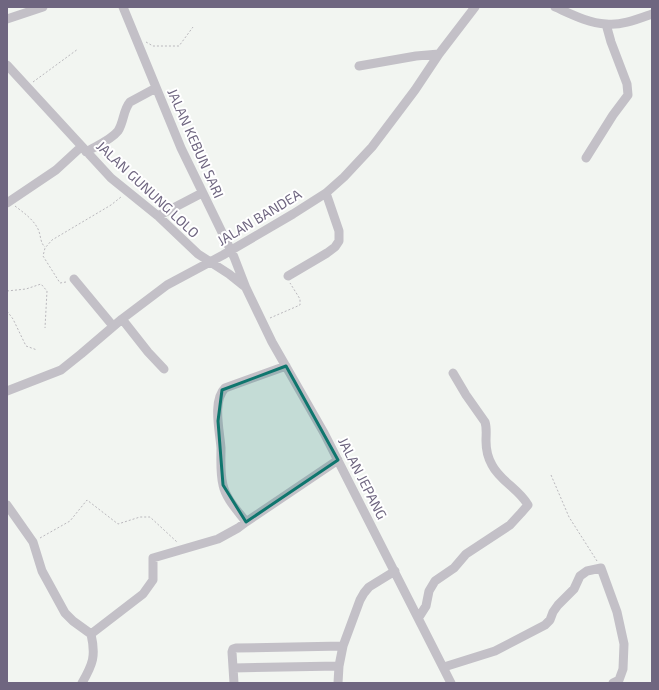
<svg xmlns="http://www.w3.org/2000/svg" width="659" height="690" viewBox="0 0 659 690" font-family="'Exo 2',sans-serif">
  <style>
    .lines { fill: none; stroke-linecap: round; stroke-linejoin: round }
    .path { stroke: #bab8bd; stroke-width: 1; stroke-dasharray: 2 2; stroke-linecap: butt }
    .minor { stroke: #c3c0c7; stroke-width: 9 }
    .marked { fill: #0f766e; fill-opacity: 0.2; stroke: #0f766e; stroke-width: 3; stroke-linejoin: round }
    .labels { text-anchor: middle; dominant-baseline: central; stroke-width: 4; stroke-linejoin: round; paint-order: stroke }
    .street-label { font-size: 14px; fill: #6f6680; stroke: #fff }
  </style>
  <rect width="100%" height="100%" fill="#f2f5f1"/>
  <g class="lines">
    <!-- path -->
    <path class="path" d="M 146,42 L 153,46 L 179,46 L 193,27
      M 33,82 L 78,49
      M 15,206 C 24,213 33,219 38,229 C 41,235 40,243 45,247
      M 66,282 L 60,283 L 43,256 L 45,248 L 52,240 L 111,205 L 121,197
      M 7,291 L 26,289 L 41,284 L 47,291 L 45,328
      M 7,311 L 13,319 L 26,346 L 37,350
      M 270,318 L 300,305 L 300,299 L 290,283
      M 551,475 L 569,517 L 597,561
      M 40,538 L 70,521 L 87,500 L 118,524 L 140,517 L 150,517 L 177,542"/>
    <!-- minor -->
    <path class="minor" d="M 123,7 L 181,148 L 234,257 L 246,288 L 272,342 L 324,433 L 451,683
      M 555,7 C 571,14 588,23 606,24 C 621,26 638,19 652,14
      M 7,19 L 43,7
      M 7,65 L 111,178 L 158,216 L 198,254 L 229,274 L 244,286
      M 359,66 L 416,56 L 439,54
      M 86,152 C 96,146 111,140 118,131 C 124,122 123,110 130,102 L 156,88
      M 586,158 L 613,115 L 628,95 L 627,84 L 611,42 L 606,24
      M 7,203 L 56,170 L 81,147
      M 158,216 L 202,193
      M 288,276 L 327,253 L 335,247 L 339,241 L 339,231 L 326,193
      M 74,279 L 113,326
      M 122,319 L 148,352 L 164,369
      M 286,366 L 225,388 C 212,401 220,432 221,448 C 221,460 220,473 223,485 C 226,499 238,511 246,522 L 338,460
      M 7,391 L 61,370 L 81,354 L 122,319 L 167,285 L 223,255 L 293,214 L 326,193 L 344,177 L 372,147 L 415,90 L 439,54 L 475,7
      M 7,505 L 33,542 L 42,571 L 65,613 L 73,621 L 91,634 L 143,594 L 153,580 L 153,558 L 218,539 L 238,528 L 246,522
      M 419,617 L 426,606 L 429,591 L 435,581 L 454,568 L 466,554 L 510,525 L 521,513 L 528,505 C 519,489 500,481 492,465 C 488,458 486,449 486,441 C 486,434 487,428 485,422 L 466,395 L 453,373
      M 444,667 L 495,651 L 545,625 L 550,620 L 553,612 L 558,605 L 574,589 L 580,576 L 587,571 L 601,568 L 617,612 L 624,644 L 623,669 L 619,680 L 613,683
      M 233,668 L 339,666
      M 82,683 C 93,664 96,656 91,634
      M 234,683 L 232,652 L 233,649 L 236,648 L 343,646
      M 338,683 L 339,666 L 343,646 L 360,600 L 364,593 L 369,587 L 395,571"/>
  </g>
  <!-- marked area -->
  <path class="marked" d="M 286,366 L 338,460 L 246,522 L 223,485 L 218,421 L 222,390 Z"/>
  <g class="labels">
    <!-- street labels -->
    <g class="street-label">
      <text transform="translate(196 143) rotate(66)">JALAN KEBUN SARI</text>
      <text transform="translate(148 189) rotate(43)">JALAN GUNUNG LOLO</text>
      <text transform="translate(259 217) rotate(-31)">JALAN BANDEA</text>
      <text transform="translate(363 478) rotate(63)">JALAN JEPANG</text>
    </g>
  </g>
  <!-- border -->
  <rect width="659" height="690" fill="none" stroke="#6f6680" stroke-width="16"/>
</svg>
